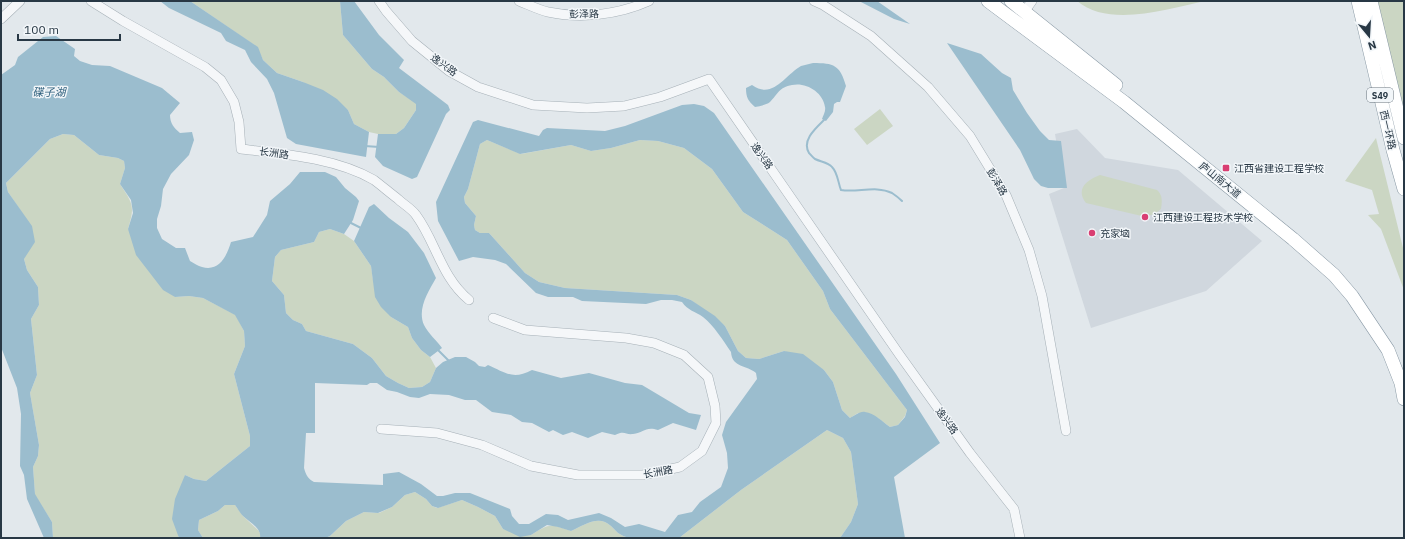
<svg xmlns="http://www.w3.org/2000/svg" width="1405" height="539" viewBox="0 0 1405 539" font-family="'IBM Plex Sans','Noto Sans SC',sans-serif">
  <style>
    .built { fill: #d0d7de }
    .green { fill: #cbd6c3 }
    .water { fill: #9bbdce; fill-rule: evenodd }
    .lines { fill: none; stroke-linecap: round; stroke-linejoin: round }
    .stream { stroke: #9bbdce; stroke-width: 2 }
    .minor-casing { stroke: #a6b0b7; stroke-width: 10 }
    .highway-casing { stroke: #8898a4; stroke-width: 14 }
    .minor { stroke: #f5f7f9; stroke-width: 9 }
    .highway { stroke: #fff; stroke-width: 13 }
    .poi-dot { fill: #d93e72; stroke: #f2f6f9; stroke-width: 1.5 }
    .labels { text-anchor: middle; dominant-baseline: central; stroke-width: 3; stroke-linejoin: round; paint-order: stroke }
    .shield { fill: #f2f6f9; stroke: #65717b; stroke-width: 1 }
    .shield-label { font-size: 9px; font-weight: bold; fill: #283845 }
    .street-label { font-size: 10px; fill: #283845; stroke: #f2f6f9 }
    .poi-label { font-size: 10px; fill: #283845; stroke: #f2f6f9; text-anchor: start }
    .water-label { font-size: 11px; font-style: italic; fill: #2f607d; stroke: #f2f6f9 }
  </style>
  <rect width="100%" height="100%" fill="#e2e8ec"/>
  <!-- built -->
  <path class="built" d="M 1077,129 L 1105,158 L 1178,170 L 1262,241 L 1206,291 L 1091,328 L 1049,194 L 1064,188 L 1055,134 Z"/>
  <!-- green -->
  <path class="green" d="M 190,1 L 340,1 L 343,35 L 372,69 L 384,77 L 399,92 L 416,103 L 416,110 L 404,128 L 396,134 L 378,134 L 369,132 L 354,124 L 348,110 L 303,82 L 277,73 L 263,60 L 257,47 Z
    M 1077,1 L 1205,1 C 1168,9 1109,28 1077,1 Z
    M 1375,1 L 1404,1 L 1404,115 Z
    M 880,109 L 893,126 L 867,145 L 854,129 Z
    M 63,134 L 74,135 L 99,155 L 118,158 L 124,161 L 125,168 L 120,184 C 133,204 135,206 128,229 L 175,297 L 189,296 L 203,298 L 236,315 L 244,331 L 245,346 L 234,374 L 250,436 L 250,446 L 206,481 L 194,479 L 185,475 L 178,535 L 179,538 L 53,538 L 52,522 L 35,495 L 33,467 L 38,456 L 39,445 L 30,393 L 37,375 L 31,319 L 39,305 L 38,287 L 27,270 L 24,259 L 31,226 L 8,192 L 6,183 L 50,139 Z
    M 1376,138 L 1404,252 L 1404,290 L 1381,229 L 1368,215 L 1379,214 L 1372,190 L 1345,181 Z
    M 487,140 L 521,154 L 571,145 L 591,151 L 611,148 L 640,140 L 658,141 L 684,148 L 712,169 L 743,212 L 787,240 L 823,291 L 830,309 L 907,410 L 905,416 L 898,425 L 890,427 L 878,418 L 858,413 L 850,418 L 842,410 L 833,382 L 824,370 L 784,351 L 759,359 L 746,358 L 738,351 L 725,326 L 691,300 L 677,295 L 565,288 L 539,282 L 525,273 L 489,233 L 480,233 L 475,230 L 474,225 L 476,216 L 465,203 L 464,197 L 468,189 L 480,144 Z
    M 1100,175 L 1157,190 C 1163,195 1162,202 1161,209 L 1156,213 L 1146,217 L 1086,203 C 1075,189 1087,180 1100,175 Z
    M 330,229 L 344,234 L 354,241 L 371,266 L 373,280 L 391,317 L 408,327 L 412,338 L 421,350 L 430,357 L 436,368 L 430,382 L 422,387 L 409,388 L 398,383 L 386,376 L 372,358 L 353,344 L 306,331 L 302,324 L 293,320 L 286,313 L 284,295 L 272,281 L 275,257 L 281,250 L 314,242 L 319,232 Z
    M 827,430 L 843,438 L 851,452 L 858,504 L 851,522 L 840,538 L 679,538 L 741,490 Z
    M 415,492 L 426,499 L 432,506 L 437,508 L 462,500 L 478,507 L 495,516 L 503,529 L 531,535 C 550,523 550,524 571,531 C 584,525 599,514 611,526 C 617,532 618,534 626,537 C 633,539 641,536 648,538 L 325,538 L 330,536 L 346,521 L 364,512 L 379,513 L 392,507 L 405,495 Z
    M 225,505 L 235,505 L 243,516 L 259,531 L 261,536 L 260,538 L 203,538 L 198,530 L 199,520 L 218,511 Z"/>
  <!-- water -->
  <path class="water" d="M 160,1 L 190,1 L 258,47 L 263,60 L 277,73 L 303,82 L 323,90 L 337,99 L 348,110 L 354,124 L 369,132 L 366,157 L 296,144 L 287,138 L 274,93 L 267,79 L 251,62 L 245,50 L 226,41 L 221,33 L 169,8 Z
    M 340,1 L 354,1 L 379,35 L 404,60 L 399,68 L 448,105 L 450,110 L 446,114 L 417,177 L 412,179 L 383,166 L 375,157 L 378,134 L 396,134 L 404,128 L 416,110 L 416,104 L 399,92 L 384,77 L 372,69 L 343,35 Z
    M 859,1 L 877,1 L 910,24 L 894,19 Z
    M 56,36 L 75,49 L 74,56 L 80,61 L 92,65 L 110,66 L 162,88 L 180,103 L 170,115 C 170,123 174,128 180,133 L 192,132 L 194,140 L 189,155 L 171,174 L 163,189 L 161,206 L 157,219 L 157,228 L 162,239 L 176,248 L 185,248 L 190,261 C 194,263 198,266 202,267 C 220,272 227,255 231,242 L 253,237 L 267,215 L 270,201 L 290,184 L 300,172 L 325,172 L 336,177 L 345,188 L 356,197 L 359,201 L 353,220 L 344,234 L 330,229 L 319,232 L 314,242 L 281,250 L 275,257 L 272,281 L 284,295 L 286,313 L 293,320 L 302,324 L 306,331 L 353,344 L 372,358 L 386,376 L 398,383 L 409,388 L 422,387 L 430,382 L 436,368 L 443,362 L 455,357 L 466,357 L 475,362 L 479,366 L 485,367 L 488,365 C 506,373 513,380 532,370 L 561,378 L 589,373 L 625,383 L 642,385 L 689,413 L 701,415 L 696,430 L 673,423 L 658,430 C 645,426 644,433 633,434 C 625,435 625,430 615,435 L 602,432 L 588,438 L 572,432 L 563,435 L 553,430 L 549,432 L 532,423 L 522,422 L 511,415 L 492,412 L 476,400 L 465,400 L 449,395 L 430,394 L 419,398 L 410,397 L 397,392 L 387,390 L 377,383 L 370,383 L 367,385 L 315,383 L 315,433 L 306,433 L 304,468 C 306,475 308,479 314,482 L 383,485 L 383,474 L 399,472 L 421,484 L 437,496 L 443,496 L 455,493 L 470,493 L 510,509 L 512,516 L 519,524 L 529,524 L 546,514 L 558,515 L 568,520 L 599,513 L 611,518 L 625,527 L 639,524 L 665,532 L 678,515 L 692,512 L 700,502 L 721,487 L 728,468 L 727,453 L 722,435 L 726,422 L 757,379 L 756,373 C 747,365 732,368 731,352 C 723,340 714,326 703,317 C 695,311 688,311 682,302 L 672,300 L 661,300 L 646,304 L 582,301 L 573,297 L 548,297 L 536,293 L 506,264 L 495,260 L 473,257 L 459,261 L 438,221 L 436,202 L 473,122 L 478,120 L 539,136 L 543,130 L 547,128 L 605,131 L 625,126 L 682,105 L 694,104 L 704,106 L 714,113 L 896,374 L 940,443 L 894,477 L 905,538 L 840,538 L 851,522 L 858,504 L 851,452 L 843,438 L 827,430 L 741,490 L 679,538 L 648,538 C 641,536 633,539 626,537 C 618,534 617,532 611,526 C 599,514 584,525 571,531 L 558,527 L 547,525 L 531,535 L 520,537 L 503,529 L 495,516 L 478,507 L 462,500 L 438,508 L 432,506 L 426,499 L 415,492 L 405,495 L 392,507 L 378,513 L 364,512 L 346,521 L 330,536 L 325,538 L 260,538 C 262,528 249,522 243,516 C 240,513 238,509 235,505 L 225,505 L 218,511 L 199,520 L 198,530 L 203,538 L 179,538 L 172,519 L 175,499 L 185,475 L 194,479 L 206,481 L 250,446 L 250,436 L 234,374 L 245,346 L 244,331 L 235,315 L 203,298 L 189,296 L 175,297 L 163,290 L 136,255 L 128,229 L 133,213 L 131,200 L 120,184 L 125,168 L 124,161 L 118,158 L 99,155 L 74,135 L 63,134 L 50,139 L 6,183 L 8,192 L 32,226 L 35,242 L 24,259 L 27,270 L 38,287 L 39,305 L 31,319 L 37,375 L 30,393 L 39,445 L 38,456 L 33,467 L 35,494 L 52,522 L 53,538 L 44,538 L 27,499 L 24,475 L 20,466 L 21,414 L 17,388 L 1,347 L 1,75 L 15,65 L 18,57 L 43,37 ZM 487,140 L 520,154 L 571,145 L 591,151 L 611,148 L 640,140 L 658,141 L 684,148 L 712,169 L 743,212 L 787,240 L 823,291 L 830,309 L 907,410 L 905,417 L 898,425 L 890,427 C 883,422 874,413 865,412 C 860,411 854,416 850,418 L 842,410 L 833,382 L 824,370 L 803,354 L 784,351 L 759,359 L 746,358 L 738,351 L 725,326 L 715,316 L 691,300 L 677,295 L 565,288 L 539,282 L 525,273 L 489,233 L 480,233 L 475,230 L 474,225 L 476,216 L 465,203 L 464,197 L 468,189 L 480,144 Z
    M 947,43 L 981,54 L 1002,73 L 1011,78 L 1013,90 L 1027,113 L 1040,131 L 1049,140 L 1061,141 L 1067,188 L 1048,188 L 1041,186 L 1034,179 L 1020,150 Z
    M 813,63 C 834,63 840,65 846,86 L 840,102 L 837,102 L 834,104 L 833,112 L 826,121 L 822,119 C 823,116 826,111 825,107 C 823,92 806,82 792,85 C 779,87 778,94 770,102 C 766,105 760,106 755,107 C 748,101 746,97 746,88 L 752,85 C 773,100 785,75 801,66 C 805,65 809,64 813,63 Z
    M 374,204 L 389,218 L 408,232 L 424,253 L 436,278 C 428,292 417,309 424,325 C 428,333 437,341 442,348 L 430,357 L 421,350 L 412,338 L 408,327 L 391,317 L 381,307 L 375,297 L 371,266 L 354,241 L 369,207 Z"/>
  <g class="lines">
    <!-- stream -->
    <path class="stream" d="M 825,119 C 817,127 801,140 809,153 C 811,155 813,158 815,159 C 821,162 828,162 832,167 C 838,173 838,183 841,190 C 857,193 876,185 892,193 C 895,195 899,198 902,201
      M 365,146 L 379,147
      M 349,222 L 361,228
      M 437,349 L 450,362"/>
    <!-- minor casing -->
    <g class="minor-casing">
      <path id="minor" d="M 91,1 L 123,21 L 205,67 L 221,80 L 234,102 L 239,122 L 241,149 C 284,154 336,158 374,180 C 382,186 390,193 398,199 C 403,204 412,209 416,215 C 436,242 441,277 469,300
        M 379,1 L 386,11 L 412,41 L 449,71 L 478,87 L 533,105 L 587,108 L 624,106 L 660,97 L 709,79 L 899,354 L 970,453 L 1014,509 L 1020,538
        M 519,1 C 529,5 539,10 548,12 C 581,19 618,15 649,1
        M 814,1 L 823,5 L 871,36 L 928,87 L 970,136 L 1006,195 L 1029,250 L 1042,296 L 1066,431
        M 1024,12 L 1032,1
        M 1,19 L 20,1
        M 381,429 L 437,433 L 482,445 L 531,466 L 578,475 L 643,475 L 680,467 L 702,451 L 716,423 L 715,406 L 708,377 L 684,355 L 654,343 L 626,338 L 525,330 L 493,318"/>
    </g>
    <!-- highway casing -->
    <g class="highway-casing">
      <path id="highway" d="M 988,1 L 1124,102 L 1293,239 L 1334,275 L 1352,296 L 1388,350 L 1401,383 L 1404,399
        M 1011,1 L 1116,85
        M 1358,1 L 1393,150 L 1404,189
        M 1371,1 L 1404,138"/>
    </g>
    <!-- minor -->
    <use href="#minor" class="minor"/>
    <!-- highway -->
    <use href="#highway" class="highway"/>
  </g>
  <!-- markers -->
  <g class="poi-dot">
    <rect x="1222" y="164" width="8" height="8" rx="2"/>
    <circle cx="1145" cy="217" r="4"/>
    <circle cx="1092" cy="233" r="4"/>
  </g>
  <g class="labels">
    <!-- shield labels -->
    <rect class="shield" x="1367" y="88" width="26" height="14" rx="3"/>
    <g class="shield-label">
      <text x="1380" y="95">S49</text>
    </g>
    <!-- street labels -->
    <g class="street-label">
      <text transform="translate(584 14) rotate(-1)">彭泽路</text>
      <text transform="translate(444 65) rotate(36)">逸兴路</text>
      <text transform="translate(1388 130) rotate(77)">西一环路</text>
      <text transform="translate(274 153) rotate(8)">长洲路</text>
      <text transform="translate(762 156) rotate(55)">逸兴路</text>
      <text transform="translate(1220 180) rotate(39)">庐山南大道</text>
      <text transform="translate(997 182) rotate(59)">彭泽路</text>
      <text transform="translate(947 421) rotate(54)">逸兴路</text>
      <text transform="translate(658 472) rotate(-10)">长洲路</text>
    </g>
    <!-- poi labels -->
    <g class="poi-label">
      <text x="1234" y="168">江西省建设工程学校</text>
      <text x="1153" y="217">江西建设工程技术学校</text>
      <text x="1100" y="233">充家垴</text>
    </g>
    <!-- water labels -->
    <g class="water-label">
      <text x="49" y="92">碟子湖</text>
    </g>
  </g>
  <!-- border -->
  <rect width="1405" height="539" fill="none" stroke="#283845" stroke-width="4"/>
  <!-- north arrow -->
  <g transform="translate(1369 36) rotate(162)" stroke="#f2f6f9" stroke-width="3" paint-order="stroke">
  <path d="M0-3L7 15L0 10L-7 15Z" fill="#283845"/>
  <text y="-6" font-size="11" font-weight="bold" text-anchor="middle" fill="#283845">N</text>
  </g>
  <!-- scale -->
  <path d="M18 34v6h102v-6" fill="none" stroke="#283845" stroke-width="2"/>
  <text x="24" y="34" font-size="12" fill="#283845" stroke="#f2f6f9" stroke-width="3" paint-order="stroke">100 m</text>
</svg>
